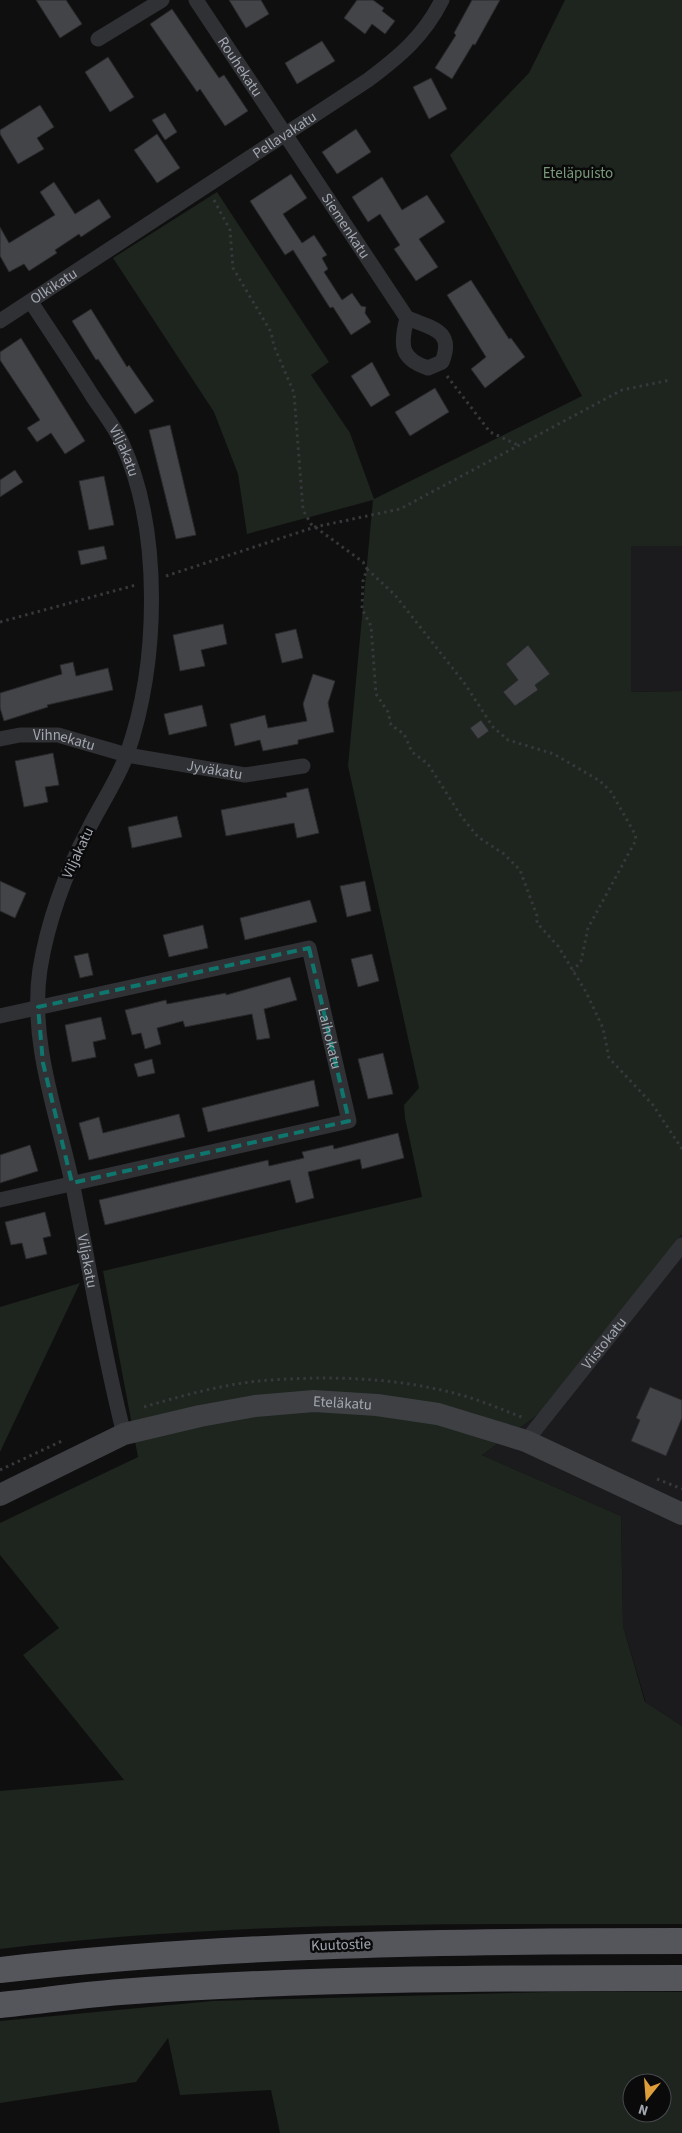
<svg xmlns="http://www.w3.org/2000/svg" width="682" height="2133" viewBox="0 0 682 2133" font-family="'Source Sans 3',sans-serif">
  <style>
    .built { fill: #1b1b1d }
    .green { fill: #1e241e; fill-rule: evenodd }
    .building { fill: #434448; stroke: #29292c }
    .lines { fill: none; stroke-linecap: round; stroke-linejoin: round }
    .path { stroke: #36383b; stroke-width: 3; stroke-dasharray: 2.5 4; stroke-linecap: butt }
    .minor { stroke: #303135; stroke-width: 15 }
    .secondary { stroke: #3e4044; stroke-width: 22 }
    .trunk { stroke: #55565c; stroke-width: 26 }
    .marked { fill: none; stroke: #0f766e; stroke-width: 4; stroke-dasharray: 10 6; stroke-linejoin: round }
    .labels { text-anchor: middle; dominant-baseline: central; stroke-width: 5; stroke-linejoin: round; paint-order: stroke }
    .street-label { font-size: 15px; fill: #a1a6b0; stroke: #0a0a0b }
    .park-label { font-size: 15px; fill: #7a997a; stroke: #0a0a0b }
  </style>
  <rect width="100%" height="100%" fill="#0f0f10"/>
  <!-- built -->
  <path class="built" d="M 631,546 L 682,546 L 682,691 L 631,692 Z
    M 682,1234 L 682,1726 L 646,1703 L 623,1626 L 621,1516 L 482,1455 L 543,1411 Z"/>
  <!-- green -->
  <path class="green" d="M 565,0 L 682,0 L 682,546 L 631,546 L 631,692 L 682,691 L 682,1234 L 543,1411 L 482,1455 L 621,1516 L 623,1626 L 645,1702 L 682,1726 L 682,1924 C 455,1924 226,1921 0,1949 L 0,1791 L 124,1780 L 23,1655 L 59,1628 L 0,1555 L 0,1523 L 138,1457 L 103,1271 L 422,1197 L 405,1118 L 404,1105 L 419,1088 L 348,766 L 373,500 L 247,534 L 238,474 L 214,412 L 113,258 L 217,192 L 329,362 L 311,375 L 350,433 L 374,499 L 582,396 L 450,155 L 529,73 Z
    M 80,1283 L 0,1452 L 0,1307 Z
    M 550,1992 L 682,1992 L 682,2133 L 280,2133 L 271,2090 L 180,2095 L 168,2038 L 136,2082 L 0,2103 L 0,2021 L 213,2001 ZM 632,2083 L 662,2083 L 662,2113 L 632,2113 Z"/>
  <!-- building -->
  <path class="building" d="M 36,0 L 66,0 L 82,24 L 60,38 Z
    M 229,0 L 261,0 L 269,14 L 246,28 Z
    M 357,0 L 373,0 L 384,8 L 382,11 L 395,21 L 385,34 L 372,24 L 365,34 L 344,18 Z
    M 472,0 L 500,0 L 475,45 L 473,44 L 452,79 L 435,68 L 456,35 L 454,33 Z
    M 172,9 L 219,78 L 224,75 L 248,111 L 225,126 L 200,89 L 197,92 L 150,24 Z
    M 322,41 L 335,61 L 297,84 L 285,63 Z
    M 108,57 L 134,97 L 110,112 L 85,72 Z
    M 431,78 L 447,109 L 429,119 L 413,87 Z
    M 40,105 L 54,127 L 37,138 L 44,149 L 18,164 L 0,134 L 0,130 Z
    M 165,113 L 177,132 L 165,140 L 152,120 Z
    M 356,129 L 371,152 L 337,174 L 322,152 Z
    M 157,134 L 180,168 L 157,183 L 134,150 Z
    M 291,174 L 307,198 L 283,214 L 302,243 L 314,235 L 327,255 L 322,258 L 328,269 L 324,272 L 342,300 L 352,293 L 361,306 L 366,307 L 365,313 L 371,322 L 351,335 L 333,307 L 330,308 L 293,250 L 285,255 L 250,201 Z
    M 382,177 L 402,210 L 427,195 L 445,222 L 419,239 L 438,267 L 416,281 L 394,249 L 400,245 L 380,214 L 368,222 L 352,197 Z
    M 54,182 L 75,214 L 99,199 L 111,217 L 81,237 L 79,234 L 55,250 L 57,253 L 29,271 L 24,264 L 9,272 L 0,256 L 0,227 L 9,243 L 55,215 L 40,192 Z
    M 471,280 L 509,339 L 511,338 L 525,357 L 485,388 L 471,369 L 486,357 L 447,295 Z
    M 91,309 L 127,367 L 129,365 L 154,401 L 135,414 L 98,359 L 96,360 L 72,321 Z
    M 21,338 L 85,441 L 65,454 L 51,433 L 37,442 L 27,428 L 40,420 L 0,360 L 0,352 Z
    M 372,362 L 390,395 L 371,407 L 351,376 Z
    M 435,388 L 449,412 L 410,436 L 395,412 Z
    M 170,425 L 196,535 L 176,539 L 149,430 Z
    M 15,470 L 23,482 L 0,497 L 0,480 Z
    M 104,476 L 114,525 L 89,530 L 79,481 Z
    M 104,546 L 107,559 L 81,565 L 78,551 Z
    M 223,624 L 227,644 L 201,650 L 205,666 L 180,671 L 173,635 Z
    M 296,629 L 303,658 L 282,663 L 275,634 Z
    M 528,645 L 550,674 L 535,685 L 538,690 L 515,706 L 503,692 L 518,680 L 506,664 Z
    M 73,662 L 76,676 L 108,668 L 113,690 L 47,705 L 48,707 L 4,721 L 0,708 L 0,693 L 62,674 L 60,665 Z
    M 313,674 L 335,681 L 328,703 L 334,732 L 298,740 L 298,744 L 263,751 L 260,740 L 235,746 L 230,724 L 265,715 L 268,728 L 307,721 L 303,704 Z
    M 202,705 L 207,726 L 169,735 L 164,714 Z
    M 481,720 L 489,731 L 478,739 L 470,728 Z
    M 53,753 L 59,785 L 45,787 L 48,802 L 24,807 L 15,761 Z
    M 308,788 L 319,833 L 297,838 L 294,823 L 226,836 L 221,810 L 287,797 L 286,793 Z
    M 177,816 L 182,837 L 132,848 L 128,827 Z
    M 0,881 L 26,893 L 15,918 L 0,911 Z
    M 365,881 L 371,911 L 347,917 L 340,886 Z
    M 310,900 L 317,922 L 245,940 L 240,918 Z
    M 203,925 L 208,948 L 169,957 L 163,935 Z
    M 88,953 L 93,975 L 80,978 L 74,956 Z
    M 372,954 L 379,981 L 358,987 L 351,959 Z
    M 290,977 L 297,1000 L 264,1009 L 270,1038 L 257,1040 L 252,1014 L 185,1027 L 183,1021 L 157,1028 L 161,1044 L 145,1049 L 141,1033 L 132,1035 L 125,1010 L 166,1000 L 167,1004 L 226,993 L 226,995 Z
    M 101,1017 L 106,1039 L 93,1042 L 96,1057 L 72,1062 L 65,1025 Z
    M 383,1053 L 393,1094 L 368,1099 L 358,1059 Z
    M 152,1059 L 155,1073 L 138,1077 L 134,1064 Z
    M 314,1080 L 319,1106 L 208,1132 L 202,1108 Z
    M 179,1114 L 185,1137 L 89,1160 L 79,1123 L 99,1117 L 103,1133 Z
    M 398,1133 L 404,1158 L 362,1169 L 360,1159 L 308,1172 L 314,1198 L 296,1203 L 290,1180 L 105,1225 L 99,1200 L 268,1160 L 269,1166 L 304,1158 L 302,1152 L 333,1145 L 334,1149 Z
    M 30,1145 L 38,1171 L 0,1183 L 0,1155 Z
    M 45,1212 L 51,1236 L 43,1238 L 47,1254 L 26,1259 L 22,1243 L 11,1245 L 5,1222 Z
    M 650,1387 L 682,1400 L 682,1418 L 666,1456 L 631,1441 L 640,1420 L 636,1418 Z"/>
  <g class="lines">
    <!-- path -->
    <path class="path" d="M 214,200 L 230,230 L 233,268 L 271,332 L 274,346 L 294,393 L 303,510 L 311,524 L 363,562 L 367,569 L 363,581 L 362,609 L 371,626 L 376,694 L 388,712 L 391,725 L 404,734 L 412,752 L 428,764 L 461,816 L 478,837 L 504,854 L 520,870 L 537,916 L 537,923 L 558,946 L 586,992 L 603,1028 L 609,1058 L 653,1105 L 682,1149
      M 447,376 L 490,432 L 518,445
      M 367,569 L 395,595 L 465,684 L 493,727 L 508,740 L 554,754 L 600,781 L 611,792 L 635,834 L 636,840 L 588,928 L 581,961 L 573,971
      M 166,576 L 315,527 L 400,509 L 622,390 L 670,380
      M 0,622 L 136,585
      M 144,1407 C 181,1396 220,1385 259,1381 C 328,1375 404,1377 471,1398 C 489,1404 506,1411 524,1418
      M 0,1470 L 62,1441
      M 657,1479 L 682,1489"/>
    <!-- minor -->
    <g class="minor">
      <path id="s1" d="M 196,0 L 407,318 C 431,328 455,330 442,362 L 428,368 C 400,359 400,345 407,318"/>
      <path d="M 98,39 L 162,0"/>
      <path id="s2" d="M 31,302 C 52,334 73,365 93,397 C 103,412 115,427 122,443 C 162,530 159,664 127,754 C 118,779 101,804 89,828 C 66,872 48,920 40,969 C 29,1043 58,1116 73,1187 C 90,1269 103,1353 124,1434"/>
      <path id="s3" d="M 0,321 L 368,80 C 400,56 424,36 442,0"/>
      <path id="s4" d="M 0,739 L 20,735 L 58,735 L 127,755 L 245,775 L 303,766"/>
      <path id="s5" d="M 0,1016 L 309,948 L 349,1121 L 0,1200"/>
      <path id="s6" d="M 526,1441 L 682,1245"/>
    </g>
    <!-- secondary -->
    <path class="secondary" id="s7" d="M 0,1495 L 124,1434 L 200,1416 L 255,1406 L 314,1401 L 377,1405 L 438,1414 L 526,1441 L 682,1514"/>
    <!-- trunk -->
    <path class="trunk" d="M 0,1970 C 227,1944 454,1941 682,1941
      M 0,2005 C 40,2001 80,1995 120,1992 C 307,1978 495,1978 682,1978"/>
  </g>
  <!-- marked area -->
  <path class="marked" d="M 309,948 L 349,1121 L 72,1183 L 43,1063 L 38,1007 Z"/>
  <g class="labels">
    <!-- street labels -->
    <g class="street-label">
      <text stroke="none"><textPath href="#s1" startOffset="80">Rouhekatu</textPath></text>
      <text stroke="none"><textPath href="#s3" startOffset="340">Pellavakatu</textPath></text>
      <text stroke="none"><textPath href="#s1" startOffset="271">Siemenkatu</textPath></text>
      <text stroke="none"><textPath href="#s3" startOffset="64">Olkikatu</textPath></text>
      <text stroke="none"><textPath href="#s2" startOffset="176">Viljakatu</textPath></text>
      <text stroke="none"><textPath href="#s4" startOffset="65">Vihnekatu</textPath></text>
      <text stroke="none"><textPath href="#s4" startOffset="219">Jyväkatu</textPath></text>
      <text transform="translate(78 853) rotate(-65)">Viljakatu</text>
      <text stroke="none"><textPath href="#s5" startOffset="409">Laihokatu</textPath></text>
      <text stroke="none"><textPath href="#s2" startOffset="1016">Viljakatu</textPath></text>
      <text stroke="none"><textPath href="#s6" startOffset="125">Viistokatu</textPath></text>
      <text stroke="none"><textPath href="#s7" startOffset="360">Eteläkatu</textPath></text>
      <text transform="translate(341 1945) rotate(-2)">Kuutostie</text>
    </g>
    <!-- park labels -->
    <g class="park-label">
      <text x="578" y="173">Eteläpuisto</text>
    </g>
  </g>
  <!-- north arrow -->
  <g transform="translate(647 2098) rotate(197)"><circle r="24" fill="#0a0a0b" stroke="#46484d"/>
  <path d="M0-4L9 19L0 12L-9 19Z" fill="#de9e39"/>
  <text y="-8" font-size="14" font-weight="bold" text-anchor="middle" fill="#a1a6b0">N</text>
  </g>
</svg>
